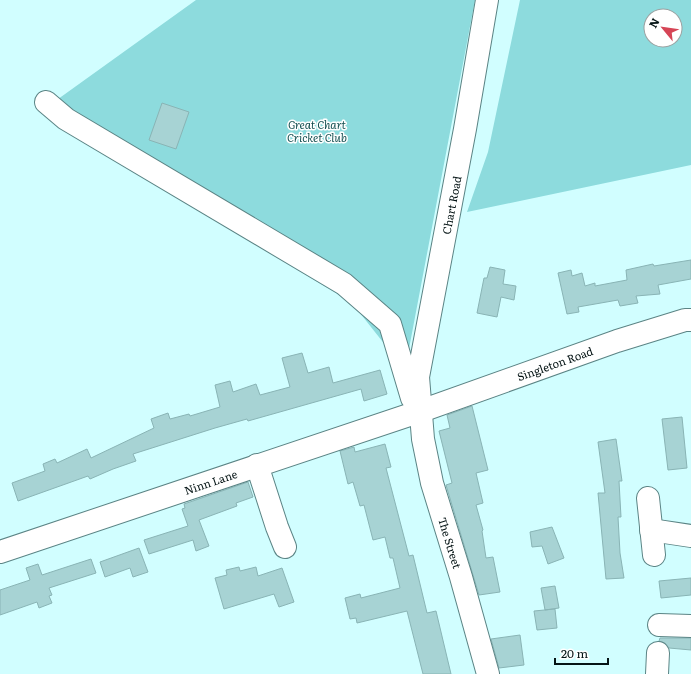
<svg xmlns="http://www.w3.org/2000/svg" width="691" height="674" viewBox="0 0 691 674" font-family="Literata,serif">
  <style>
    .green { fill: #8ddbdd; fill-rule: evenodd }
    .building { fill: #a7d3d4; stroke: #89b4b5 }
    .lines { fill: none; stroke-linecap: round; stroke-linejoin: round }
    .minor-casing { stroke: #5b8485; stroke-width: 24 }
    .minor { stroke: #fff; stroke-width: 22 }
    .labels { text-anchor: middle; dominant-baseline: central; stroke-width: 3; stroke-linejoin: round; paint-order: stroke }
    .park-label { font-size: 11px; font-style: italic; fill: #134f50; stroke: #fff }
    .street-label { font-size: 11px; fill: #051415; stroke: #fff }
  </style>
  <rect width="100%" height="100%" fill="#d1feff"/>
  <!-- green -->
  <path class="green" d="M 196,0 L 475,0 L 405,370 L 352,303 L 40,112 Z
    M 520,0 L 691,0 L 691,165 L 467,212 L 488,152 ZM 651,16 L 675,16 L 675,40 L 651,40 Z"/>
  <!-- building -->
  <path class="building" d="M 162,103 L 189,112 L 176,149 L 149,140 Z
    M 691,260 L 691,279 L 658,285 L 660,294 L 636,296 L 638,303 L 620,306 L 618,300 L 578,307 L 579,312 L 567,314 L 558,273 L 571,270 L 572,276 L 582,273 L 585,286 L 595,283 L 595,286 L 627,280 L 626,270 L 653,264 L 654,266 Z
    M 490,267 L 505,270 L 503,284 L 516,286 L 514,300 L 501,297 L 497,317 L 477,313 L 484,278 L 487,278 Z
    M 302,353 L 308,373 L 329,367 L 333,383 L 380,370 L 387,394 L 364,401 L 361,389 L 248,421 L 247,419 L 215,428 L 133,454 L 136,461 L 113,469 L 90,479 L 88,476 L 18,501 L 12,483 L 45,471 L 43,464 L 55,459 L 57,463 L 87,449 L 91,458 L 154,428 L 151,419 L 168,413 L 170,419 L 189,414 L 190,416 L 220,407 L 215,385 L 230,381 L 233,392 L 256,384 L 260,395 L 290,387 L 282,358 Z
    M 472,406 L 488,470 L 476,473 L 483,503 L 476,505 L 483,530 L 482,531 L 486,558 L 493,557 L 500,592 L 479,595 L 446,485 L 452,483 L 439,431 L 450,428 L 447,415 Z
    M 682,417 L 687,468 L 668,470 L 662,419 Z
    M 616,439 L 622,481 L 619,481 L 621,517 L 618,517 L 620,553 L 624,578 L 606,579 L 598,493 L 605,493 L 598,442 Z
    M 385,444 L 391,467 L 386,468 L 409,556 L 413,555 L 427,613 L 436,611 L 451,674 L 423,674 L 407,611 L 357,623 L 356,618 L 350,619 L 345,598 L 360,594 L 361,598 L 400,588 L 393,558 L 390,558 L 385,537 L 373,540 L 364,505 L 360,506 L 353,482 L 348,484 L 340,451 L 354,447 L 355,452 Z
    M 248,482 L 253,497 L 236,503 L 237,506 L 199,520 L 209,546 L 196,551 L 193,540 L 149,554 L 144,540 L 188,526 L 182,509 L 185,508 L 184,504 Z
    M 552,527 L 564,558 L 548,564 L 542,546 L 532,547 L 530,532 Z
    M 139,548 L 148,572 L 133,577 L 130,568 L 105,577 L 100,562 Z
    M 91,559 L 96,573 L 49,588 L 52,595 L 49,596 L 52,603 L 39,608 L 37,602 L 0,615 L 0,590 L 30,580 L 26,568 L 38,564 L 42,575 Z
    M 239,567 L 240,571 L 256,567 L 258,576 L 282,568 L 294,602 L 279,607 L 274,594 L 224,609 L 215,578 L 227,575 L 226,570 Z
    M 691,578 L 691,595 L 661,598 L 659,581 Z
    M 555,586 L 559,608 L 545,610 L 541,588 Z
    M 555,609 L 557,628 L 537,630 L 534,611 Z
    M 520,635 L 524,665 L 499,668 L 491,639 Z
    M 660,638 L 691,638 L 691,650 L 669,648 L 665,643 L 659,641 Z"/>
  <g class="lines">
    <!-- minor casing -->
    <g class="minor-casing">
      <g id="minor">
        <path id="s1" d="M 487,0 L 465,129 L 418,377 L 423,439 L 432,483 L 461,577 L 488,674"/>
        <path d="M 46,102 L 66,119 L 344,284 L 390,324 L 412,398"/>
        <path d="M 257,465 L 277,527 L 285,547"/>
        <path d="M 648,498 L 654,555"/>
        <path d="M 651,530 L 691,536"/>
        <path id="s2" d="M 0,552 L 421,411 L 617,341 L 685,320 L 691,320"/>
        <path d="M 659,625 L 691,626"/>
        <path d="M 657,674 L 658,653"/>
      </g>
    </g>
    <!-- minor -->
    <use href="#minor" class="minor"/>
  </g>
  <g class="labels">
    <!-- park labels -->
    <g class="park-label">
      <text x="317" y="124">Great Chart<tspan x="317" dy="13">Cricket Club</tspan></text>
    </g>
    <!-- street labels -->
    <g class="street-label">
      <text transform="translate(451 205) rotate(-79)">Chart Road</text>
      <text stroke="none"><textPath href="#s2" startOffset="586">Singleton Road</textPath></text>
      <text stroke="none"><textPath href="#s2" startOffset="222">Ninn Lane</textPath></text>
      <text stroke="none"><textPath href="#s1" startOffset="553">The Street</textPath></text>
    </g>
  </g>
  <!-- north arrow -->
  <g transform="translate(663 28) rotate(299)"><circle r="19" fill="#ffffff" stroke="#9ba1a1"/>
  <path d="M0-3L7 15L0 10L-7 15Z" fill="#d64556"/>
  <text y="-6" font-size="11" font-weight="bold" text-anchor="middle" fill="#051415">N</text>
  </g>
  <!-- scale -->
  <path d="M555 658v6h53v-6" fill="none" stroke="#051415" stroke-width="2"/>
  <text x="561" y="658" font-size="12" fill="#051415" stroke="#ffffff" stroke-width="3" paint-order="stroke">20 m</text>
</svg>
